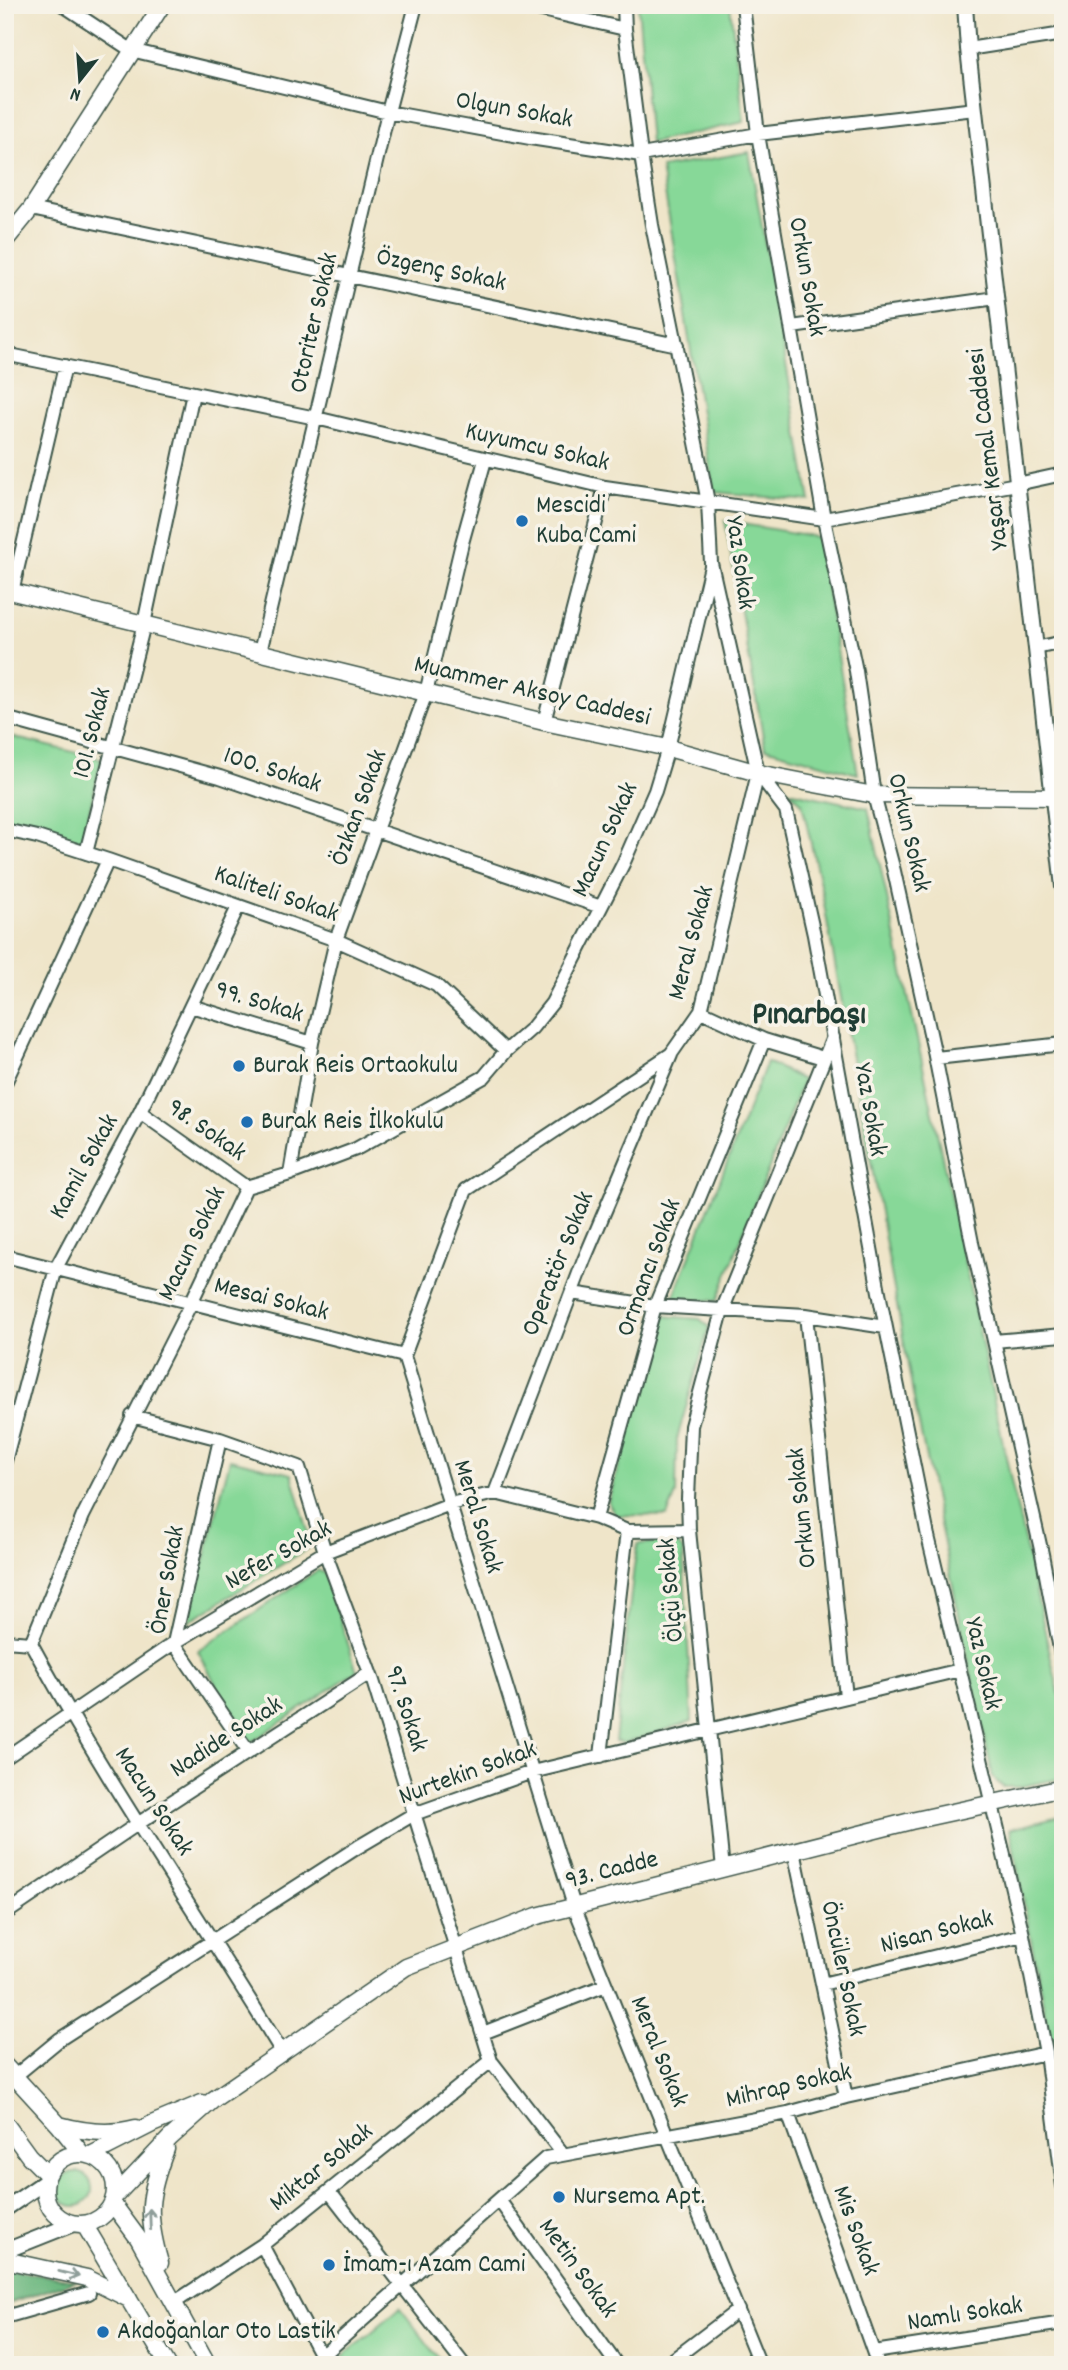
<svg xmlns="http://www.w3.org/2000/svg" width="1068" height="2370" viewBox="0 0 1068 2370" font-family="Dekko,sans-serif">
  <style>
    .green { fill: #87d898; stroke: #538a66; stroke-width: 2 }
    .forest { fill: #6db880; stroke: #467a5a; stroke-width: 2 }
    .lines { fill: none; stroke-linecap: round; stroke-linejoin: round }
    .minor-casing { stroke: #3e564a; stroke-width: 16 }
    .tertiary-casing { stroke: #3e564a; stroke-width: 18 }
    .secondary-casing { stroke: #3e564a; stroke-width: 19 }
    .minor { stroke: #fff; stroke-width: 12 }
    .tertiary { stroke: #fff; stroke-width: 14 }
    .secondary { stroke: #fff; stroke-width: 16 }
    .oneway { stroke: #8f9e9a }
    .poi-dot { fill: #1f6fb2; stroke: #f7f3e8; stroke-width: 2.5 }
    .labels { text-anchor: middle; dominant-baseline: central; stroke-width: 7; stroke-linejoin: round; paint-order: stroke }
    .street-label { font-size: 26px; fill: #1f3d34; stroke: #f7f3e8 }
    .poi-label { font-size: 26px; fill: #1f3d34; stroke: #f7f3e8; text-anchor: start }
    .district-label { font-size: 33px; font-weight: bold; fill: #1f3d34; stroke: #f7f3e8 }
  </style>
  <rect width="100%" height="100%" fill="#f7f3e8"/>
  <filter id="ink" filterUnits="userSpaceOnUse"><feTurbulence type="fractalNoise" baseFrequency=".0143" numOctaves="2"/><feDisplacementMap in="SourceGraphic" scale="14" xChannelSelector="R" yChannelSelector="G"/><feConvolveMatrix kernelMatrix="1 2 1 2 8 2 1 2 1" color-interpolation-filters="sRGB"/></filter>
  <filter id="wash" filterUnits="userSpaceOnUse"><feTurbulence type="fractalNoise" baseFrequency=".00686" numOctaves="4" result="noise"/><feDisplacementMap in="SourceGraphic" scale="28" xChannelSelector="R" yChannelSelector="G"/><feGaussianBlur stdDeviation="1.57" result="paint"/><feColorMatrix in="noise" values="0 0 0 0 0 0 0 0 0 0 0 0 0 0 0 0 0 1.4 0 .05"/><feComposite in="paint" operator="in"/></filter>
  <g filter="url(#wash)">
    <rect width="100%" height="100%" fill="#efe5c9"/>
    <!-- green -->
    <path class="green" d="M 638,5 L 730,5 L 744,122 L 650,143 Z
      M 749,152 L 810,501 L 714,492 L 661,168 Z
      M 725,521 L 818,537 L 858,774 L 765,748 Z
      M 12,737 L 102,759 L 82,841 L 5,822 L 5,763 Z
      M 789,791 L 868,808 L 1013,1490 L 1063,1711 L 1063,1778 L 1019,1787 L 1003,1787 L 993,1778 L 916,1410 L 822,893 L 802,803 Z
      M 767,1062 L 803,1080 L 717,1301 L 673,1298 Z
      M 663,1316 L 700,1319 L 709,1327 L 677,1439 L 676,1494 L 667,1516 L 615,1515 L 608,1502 Z
      M 230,1459 L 292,1474 L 312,1546 L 189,1621 Z
      M 661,1542 L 676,1542 L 683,1551 L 692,1721 L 625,1743 L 615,1741 L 634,1566 L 638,1544 Z
      M 318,1570 L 325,1574 L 357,1671 L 253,1741 L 245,1739 L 198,1651 Z
      M 1063,1816 L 1063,2109 L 1010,1829 Z
      M58 2189a17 17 0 1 1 34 0a17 17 0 1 1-34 0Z
      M 400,2308 L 444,2365 L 334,2365 L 334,2364 Z"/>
    <!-- forest -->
    <path class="forest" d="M 5,2270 L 77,2280 L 5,2305 Z"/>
  </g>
  <g filter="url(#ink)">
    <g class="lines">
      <!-- minor casing -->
      <g class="minor-casing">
        <path id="minor" d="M 63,5 L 131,50 L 388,112 L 530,138 L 641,155 L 758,134 L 975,109
          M 520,5 L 625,29
          M 624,5 L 625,29 L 641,155 L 652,225 L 708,502 L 711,563 L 758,773 L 786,810 L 814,935 L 881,1303 L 928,1536 L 1023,1935 L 1046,2053 L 1063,2186
          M 743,5 L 758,134 L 824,519 L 856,671 L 874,795 L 894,871 L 934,1051 L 972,1243 L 1042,1554 L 1063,1665
          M 968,49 L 1063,34
          M 31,209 L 677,345
          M 792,327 L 996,298
          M 5,354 L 316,418 L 605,487 L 824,519 L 1017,484 L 1063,474
          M 12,592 L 65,366
          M 1036,648 L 1063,642
          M 260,652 L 388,112 L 416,5
          M 5,718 L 220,777 L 601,907
          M 544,722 L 605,487
          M 758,773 L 701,1011 L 671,1054 L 466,1190 L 404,1356 L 574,1906 L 760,2365
          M 5,830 L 37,837 L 108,860 L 336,940 L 436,985 L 506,1051
          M 86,853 L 144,624 L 193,393
          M 191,1006 L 312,1043
          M 701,1011 L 764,1040 L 823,1058
          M 936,1058 L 1063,1044
          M 5,1083 L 108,860
          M 140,1112 L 246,1187
          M 290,1174 L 312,1043 L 336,940 L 426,693 L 462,543 L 485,460
          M 5,1256 L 404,1356
          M 572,1293 L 655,1306 L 806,1315 L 885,1327
          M 806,1315 L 846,1697
          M 994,1341 L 1063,1335
          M 132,1416 L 220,1439 L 299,1467 L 325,1552 L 373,1681 L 491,2061 L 563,2154
          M 220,1439 L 174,1643 L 248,1751
          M 5,1461 L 56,1268 L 140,1112 L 238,907
          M 495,1493 L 584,1260 L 671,1055
          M 596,1518 L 655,1306 L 764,1040
          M 5,1641 L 31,1643
          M 601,1756 L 627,1531
          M 5,1758 L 174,1643 L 325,1552 L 450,1504 L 495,1493 L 596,1518 L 627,1531 L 689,1530
          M 794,1851 L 846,2097
          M 723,1869 L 689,1530 L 688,1499 L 691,1426 L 722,1311 L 833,1037
          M 5,1914 L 139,1823 L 370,1673
          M 822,1984 L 1023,1935
          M 483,2033 L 606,1985
          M 282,2052 C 199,1916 107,1783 31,1643 L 83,1516 L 191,1303 L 246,1187 L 290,1174 L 356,1149 L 484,1077 L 506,1051 L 532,1028 L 552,1003 L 623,864 L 655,791 L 668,748 L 711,566
          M 15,2076 L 60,2039 L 358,1847 L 414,1814 L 532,1772 L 960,1670
          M 788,2113 L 878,2365
          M 329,2191 L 464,2365
          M 499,2200 L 617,2365
          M 262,2245 L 326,2365
          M 175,2302 L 262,2245 L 491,2061
          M 5,2317 L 89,2293
          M 874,2352 L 1063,2323
          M 322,2356 L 546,2158 L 788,2113 L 846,2097 L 1046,2053
          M 666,2365 L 738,2310"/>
      </g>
      <!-- tertiary casing -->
      <g class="tertiary-casing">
        <path id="tertiary" d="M 965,5 L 968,49 L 1063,887
          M 5,2209 L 46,2181
          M 5,2251 L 73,2224"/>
      </g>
      <!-- secondary casing -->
      <g class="secondary-casing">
        <path id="secondary" d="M 5,241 L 31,209 L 162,5
          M 5,590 L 544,722 L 668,748 L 758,773 L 820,785 L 874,795 L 1054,797
          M 5,2066 L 59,2125 L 82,2154
          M 5,2123 L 29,2156 L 48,2175
          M 59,2125 C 84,2132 110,2135 136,2128
          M45 2189a35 35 0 1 1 70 0a35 35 0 1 1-70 0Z
          M 91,2155 L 152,2124 L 202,2103
          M 116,2195 L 170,2138 L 214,2099 L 406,1967 L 537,1916 L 911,1821 L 1063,1788
          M 113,2204 L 138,2238 L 208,2365
          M 84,2224 L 168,2365
          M 5,2260 L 87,2278 L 129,2299
          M 160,2263 C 146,2214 148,2196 166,2149"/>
      </g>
      <!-- minor -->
      <use href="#minor" class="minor"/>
      <!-- tertiary -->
      <use href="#tertiary" class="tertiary"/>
      <!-- secondary -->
      <use href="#secondary" class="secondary"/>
    </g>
    <!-- one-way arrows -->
    <defs><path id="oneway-shaft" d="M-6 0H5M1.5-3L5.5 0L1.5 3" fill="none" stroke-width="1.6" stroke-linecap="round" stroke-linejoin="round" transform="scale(1.75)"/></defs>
    <g class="oneway">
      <use href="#oneway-shaft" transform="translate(150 2219) rotate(-92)"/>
      <use href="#oneway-shaft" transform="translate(69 2274) rotate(14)"/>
    </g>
  </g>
  <!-- markers -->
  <g class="poi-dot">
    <circle cx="522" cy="521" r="7"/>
    <circle cx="239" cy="1066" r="7"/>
    <circle cx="247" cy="1122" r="7"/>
    <circle cx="559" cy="2197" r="7"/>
    <circle cx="329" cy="2265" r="7"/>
    <circle cx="103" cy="2332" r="7"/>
  </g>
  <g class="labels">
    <!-- street labels -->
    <g class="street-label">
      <text transform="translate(514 111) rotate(10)">Olgun Sokak</text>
      <text transform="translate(441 271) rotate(12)">Özgenç Sokak</text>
      <text transform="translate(806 277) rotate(80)">Orkun Sokak</text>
      <text transform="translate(315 323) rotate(-77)">Otoriter Sokak</text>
      <text transform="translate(537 448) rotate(13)">Kuyumcu Sokak</text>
      <text transform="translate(989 449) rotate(-97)">Yaşar Kemal Caddesi</text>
      <text transform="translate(739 563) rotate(82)">Yaz Sokak</text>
      <text transform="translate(532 692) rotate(13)">Muammer Aksoy Caddesi</text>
      <text transform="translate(93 733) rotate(-76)">101. Sokak</text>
      <text transform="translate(272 771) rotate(18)">100. Sokak</text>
      <text transform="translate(360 808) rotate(-70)">Özkan Sokak</text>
      <text transform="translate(908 833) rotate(77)">Orkun Sokak</text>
      <text transform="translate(606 840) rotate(-65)">Macun Sokak</text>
      <text transform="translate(276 895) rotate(19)">Kaliteli Sokak</text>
      <text transform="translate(692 943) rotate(-75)">Meral Sokak</text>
      <text transform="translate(259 1003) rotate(17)">99. Sokak</text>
      <text transform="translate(869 1110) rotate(80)">Yaz Sokak</text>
      <text transform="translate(206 1131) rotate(35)">98. Sokak</text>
      <text transform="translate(85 1167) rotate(-61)">Kamil Sokak</text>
      <text transform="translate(193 1244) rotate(-64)">Macun Sokak</text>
      <text transform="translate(559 1264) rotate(-68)">Operatör Sokak</text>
      <text transform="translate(650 1268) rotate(-70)">Ormancı Sokak</text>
      <text transform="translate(271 1300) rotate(14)">Mesai Sokak</text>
      <text transform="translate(803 1508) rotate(-96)">Orkun Sokak</text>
      <text transform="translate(477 1517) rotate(73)">Meral Sokak</text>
      <text transform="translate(279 1556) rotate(-29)">Nefer Sokak</text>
      <text transform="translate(168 1580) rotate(-80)">Öner Sokak</text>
      <text transform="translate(672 1590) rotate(-95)">Ölçü Sokak</text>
      <text transform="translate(982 1664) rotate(77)">Yaz Sokak</text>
      <text transform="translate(405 1709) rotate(72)">97. Sokak</text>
      <text transform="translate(227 1738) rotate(-33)">Nadide Sokak</text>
      <text transform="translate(468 1774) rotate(-20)">Nurtekin Sokak</text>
      <text transform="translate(153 1802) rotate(57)">Macun Sokak</text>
      <text transform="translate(612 1871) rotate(-14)">93. Cadde</text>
      <text transform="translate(937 1933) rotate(-14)">Nisan Sokak</text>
      <text transform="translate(842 1969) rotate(78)">Öncüler Sokak</text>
      <text transform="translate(658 2052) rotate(68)">Meral Sokak</text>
      <text transform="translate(789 2087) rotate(-13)">Mihrap Sokak</text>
      <text transform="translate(322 2168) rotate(-39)">Miktar Sokak</text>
      <text transform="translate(855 2231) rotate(70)">Mis Sokak</text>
      <text transform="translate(577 2269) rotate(54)">Metin Sokak</text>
      <text transform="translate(965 2315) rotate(-9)">Namlı Sokak</text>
    </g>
    <!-- poi labels -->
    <g class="poi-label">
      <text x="536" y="506">Mescidi<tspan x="536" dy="30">Kuba Cami</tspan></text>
      <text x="253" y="1066">Burak Reis Ortaokulu</text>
      <text x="261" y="1122">Burak Reis İlkokulu</text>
      <text x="573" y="2197">Nursema Apt.</text>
      <text x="343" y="2265">İmam-ı Azam Cami</text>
      <text x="117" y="2332">Akdoğanlar Oto Lastik</text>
    </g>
    <!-- district labels -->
    <g class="district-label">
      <text x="809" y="1016">Pınarbaşı</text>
    </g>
  </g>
  <!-- margin -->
  <rect width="1068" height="2370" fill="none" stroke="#f7f3e8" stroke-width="28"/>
  <!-- north arrow -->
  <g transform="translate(80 80) rotate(197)" stroke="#f7f3e8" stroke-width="5" paint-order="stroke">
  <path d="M0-5L12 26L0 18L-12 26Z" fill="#1f3d34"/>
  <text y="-10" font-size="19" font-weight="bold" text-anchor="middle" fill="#1f3d34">N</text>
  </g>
</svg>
